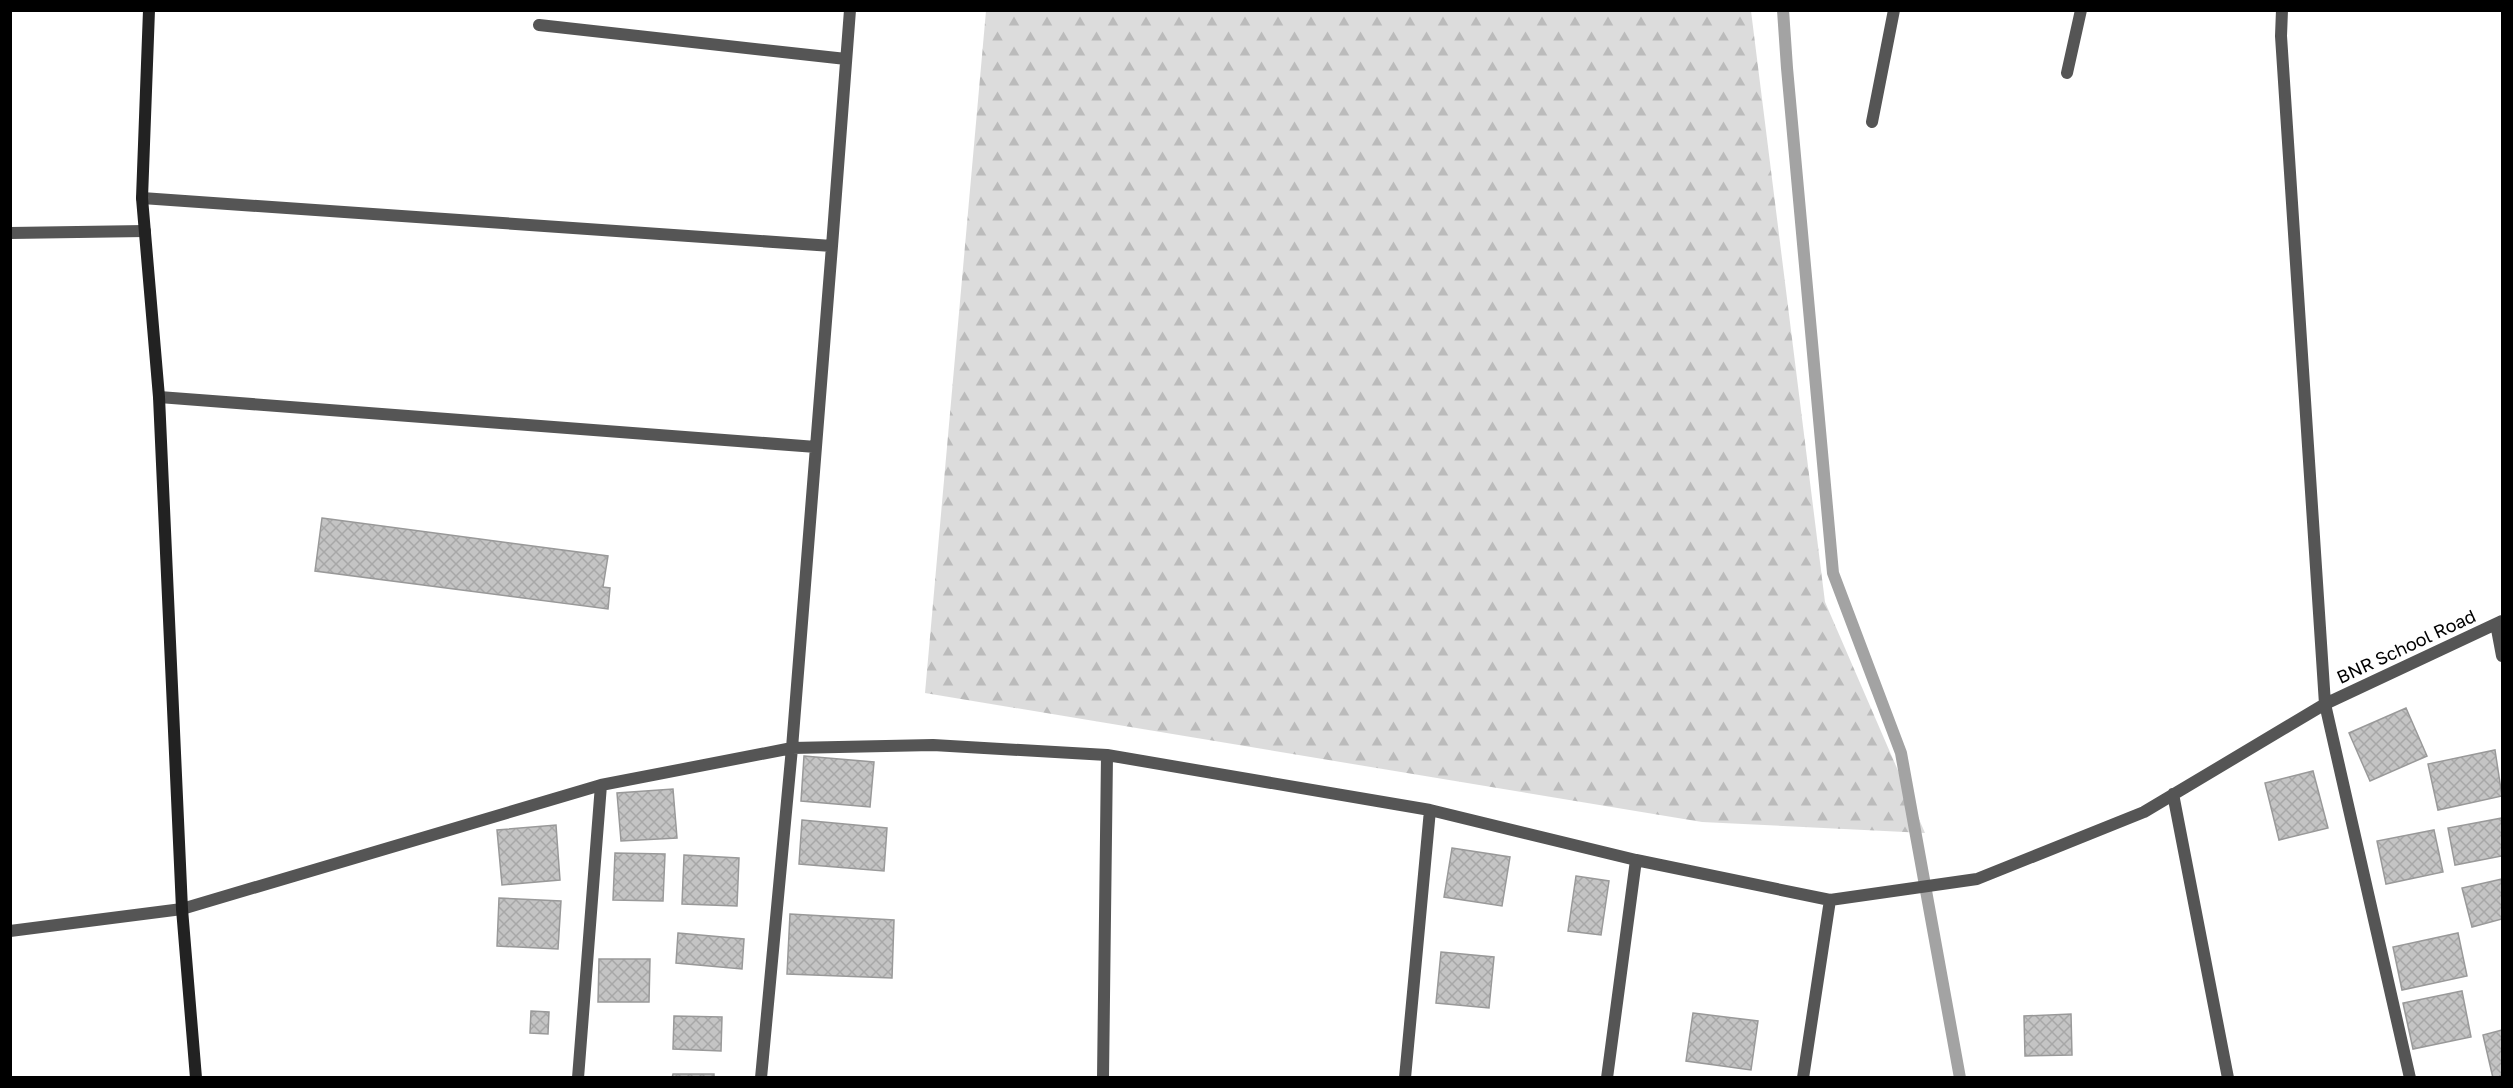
<svg xmlns="http://www.w3.org/2000/svg" width="2513" height="1088" viewBox="0 0 2513 1088" font-family="'Golos Text',sans-serif">
  <style>
    .forest { fill: url(#forest-firs) }
    .lines { fill: none; stroke-linecap: round; stroke-linejoin: round }
    .stream { stroke: #a3a3a3; stroke-width: 12 }
    .building { fill: url(#building-cross-hatch); stroke: #999; stroke-width: 1.5 }
    .street { stroke: #555; stroke-width: 12 }
    .secondary { stroke: #222; stroke-width: 12 }
    .labels { text-anchor: middle; dominant-baseline: central; stroke-width: 6; stroke-linejoin: round; paint-order: stroke }
    .street-label { font-size: 18px; fill: #000; stroke: #fff }
  </style>
  <defs>
    <pattern id="forest-firs" width="22" height="20" patternUnits="userSpaceOnUse" patternTransform="scale(1.5)"><rect width="22" height="20" fill="#dcdcdc"/><path d="M5 1l3.5 6h-7zM16 11l3.5 6h-7z" fill="#bbb"/></pattern>
    <pattern id="building-cross-hatch" width="8" height="8" patternUnits="userSpaceOnUse" patternTransform="scale(1.5)"><rect width="8" height="8" fill="#c4c4c4"/><path d="M0 0l8 8M0 8l8-8" fill="none" stroke="#a7a7a7"/></pattern>
  </defs>
  <rect width="100%" height="100%" fill="#fff"/>
  <!-- forest -->
  <path class="forest" d="M 986,11 L 1751,11 L 1825,602 L 1925,833 L 1702,822 L 925,693 Z"/>
  <g class="lines">
    <!-- stream -->
    <path class="stream" d="M 1783,10 L 1787,68 L 1833,573 L 1901,753 L 1960,1078"/>
  </g>
  <!-- building -->
  <path class="building" d="M 322,518 L 608,556 L 603,587 L 610,588 L 608,609 L 315,571 Z
    M 2406,708 L 2427,756 L 2370,781 L 2349,733 Z
    M 2495,750 L 2502,796 L 2438,810 L 2428,764 Z
    M 804,756 L 874,762 L 870,807 L 801,801 Z
    M 2313,771 L 2328,828 L 2279,840 L 2265,783 Z
    M 673,789 L 677,838 L 621,841 L 617,793 Z
    M 2502,818 L 2502,856 L 2455,865 L 2448,828 Z
    M 802,820 L 887,828 L 884,871 L 799,864 Z
    M 556,825 L 560,880 L 502,885 L 497,830 Z
    M 2434,830 L 2443,872 L 2386,884 L 2377,841 Z
    M 1452,848 L 1510,857 L 1502,906 L 1444,897 Z
    M 615,853 L 665,854 L 663,901 L 613,900 Z
    M 684,855 L 739,858 L 737,906 L 682,904 Z
    M 1576,876 L 1609,881 L 1601,935 L 1568,931 Z
    M 2502,879 L 2502,919 L 2472,927 L 2462,888 Z
    M 499,898 L 561,901 L 558,949 L 497,946 Z
    M 790,914 L 894,920 L 892,978 L 787,974 Z
    M 678,933 L 744,939 L 742,969 L 676,963 Z
    M 2458,933 L 2467,976 L 2402,990 L 2393,947 Z
    M 1441,952 L 1494,957 L 1489,1008 L 1436,1003 Z
    M 599,959 L 650,959 L 649,1002 L 598,1002 Z
    M 2462,991 L 2471,1037 L 2413,1049 L 2403,1003 Z
    M 531,1011 L 549,1012 L 548,1034 L 530,1033 Z
    M 1693,1013 L 1758,1021 L 1751,1070 L 1686,1061 Z
    M 2071,1014 L 2072,1055 L 2025,1056 L 2024,1016 Z
    M 674,1016 L 722,1017 L 721,1051 L 673,1049 Z
    M 2502,1030 L 2502,1076 L 2493,1078 L 2483,1035 Z
    M 673,1074 L 714,1074 L 714,1078 L 672,1078 Z"/>
  <g class="lines">
    <!-- street -->
    <path class="street" d="M 2282,10 L 2281,36 L 2325,704 L 2410,1078
      M 539,25 L 846,59
      M 2067,73 L 2081,10
      M 1872,122 L 1894,10
      M 142,198 L 832,246 L 792,748 L 761,1078
      M 10,233 L 145,231
      M 832,246 L 850,10
      M 159,397 L 816,447
      M 2496,624 L 2502,656
      M 2173,794 L 2228,1078
      M 10,931 L 182,909 L 601,785 L 792,748 L 933,745 L 1107,755 L 1430,810 L 1636,860 L 1830,900 L 1977,879 L 2144,812 L 2325,704 L 2502,621
      M 578,1078 L 601,785
      M 1103,1078 L 1107,755
      M 1405,1078 L 1430,810
      M 1607,1078 L 1636,860
      M 1803,1078 L 1830,900"/>
    <!-- secondary -->
    <path class="secondary" d="M 149,10 L 142,198 L 159,397 L 182,909 L 196,1078"/>
  </g>
  <g class="labels">
    <!-- street labels -->
    <g class="street-label">
      <text transform="translate(2406 646) rotate(-25)">BNR School Road</text>
    </g>
  </g>
  <!-- border -->
  <rect width="2513" height="1088" fill="none" stroke="#000000" stroke-width="24"/>
</svg>
